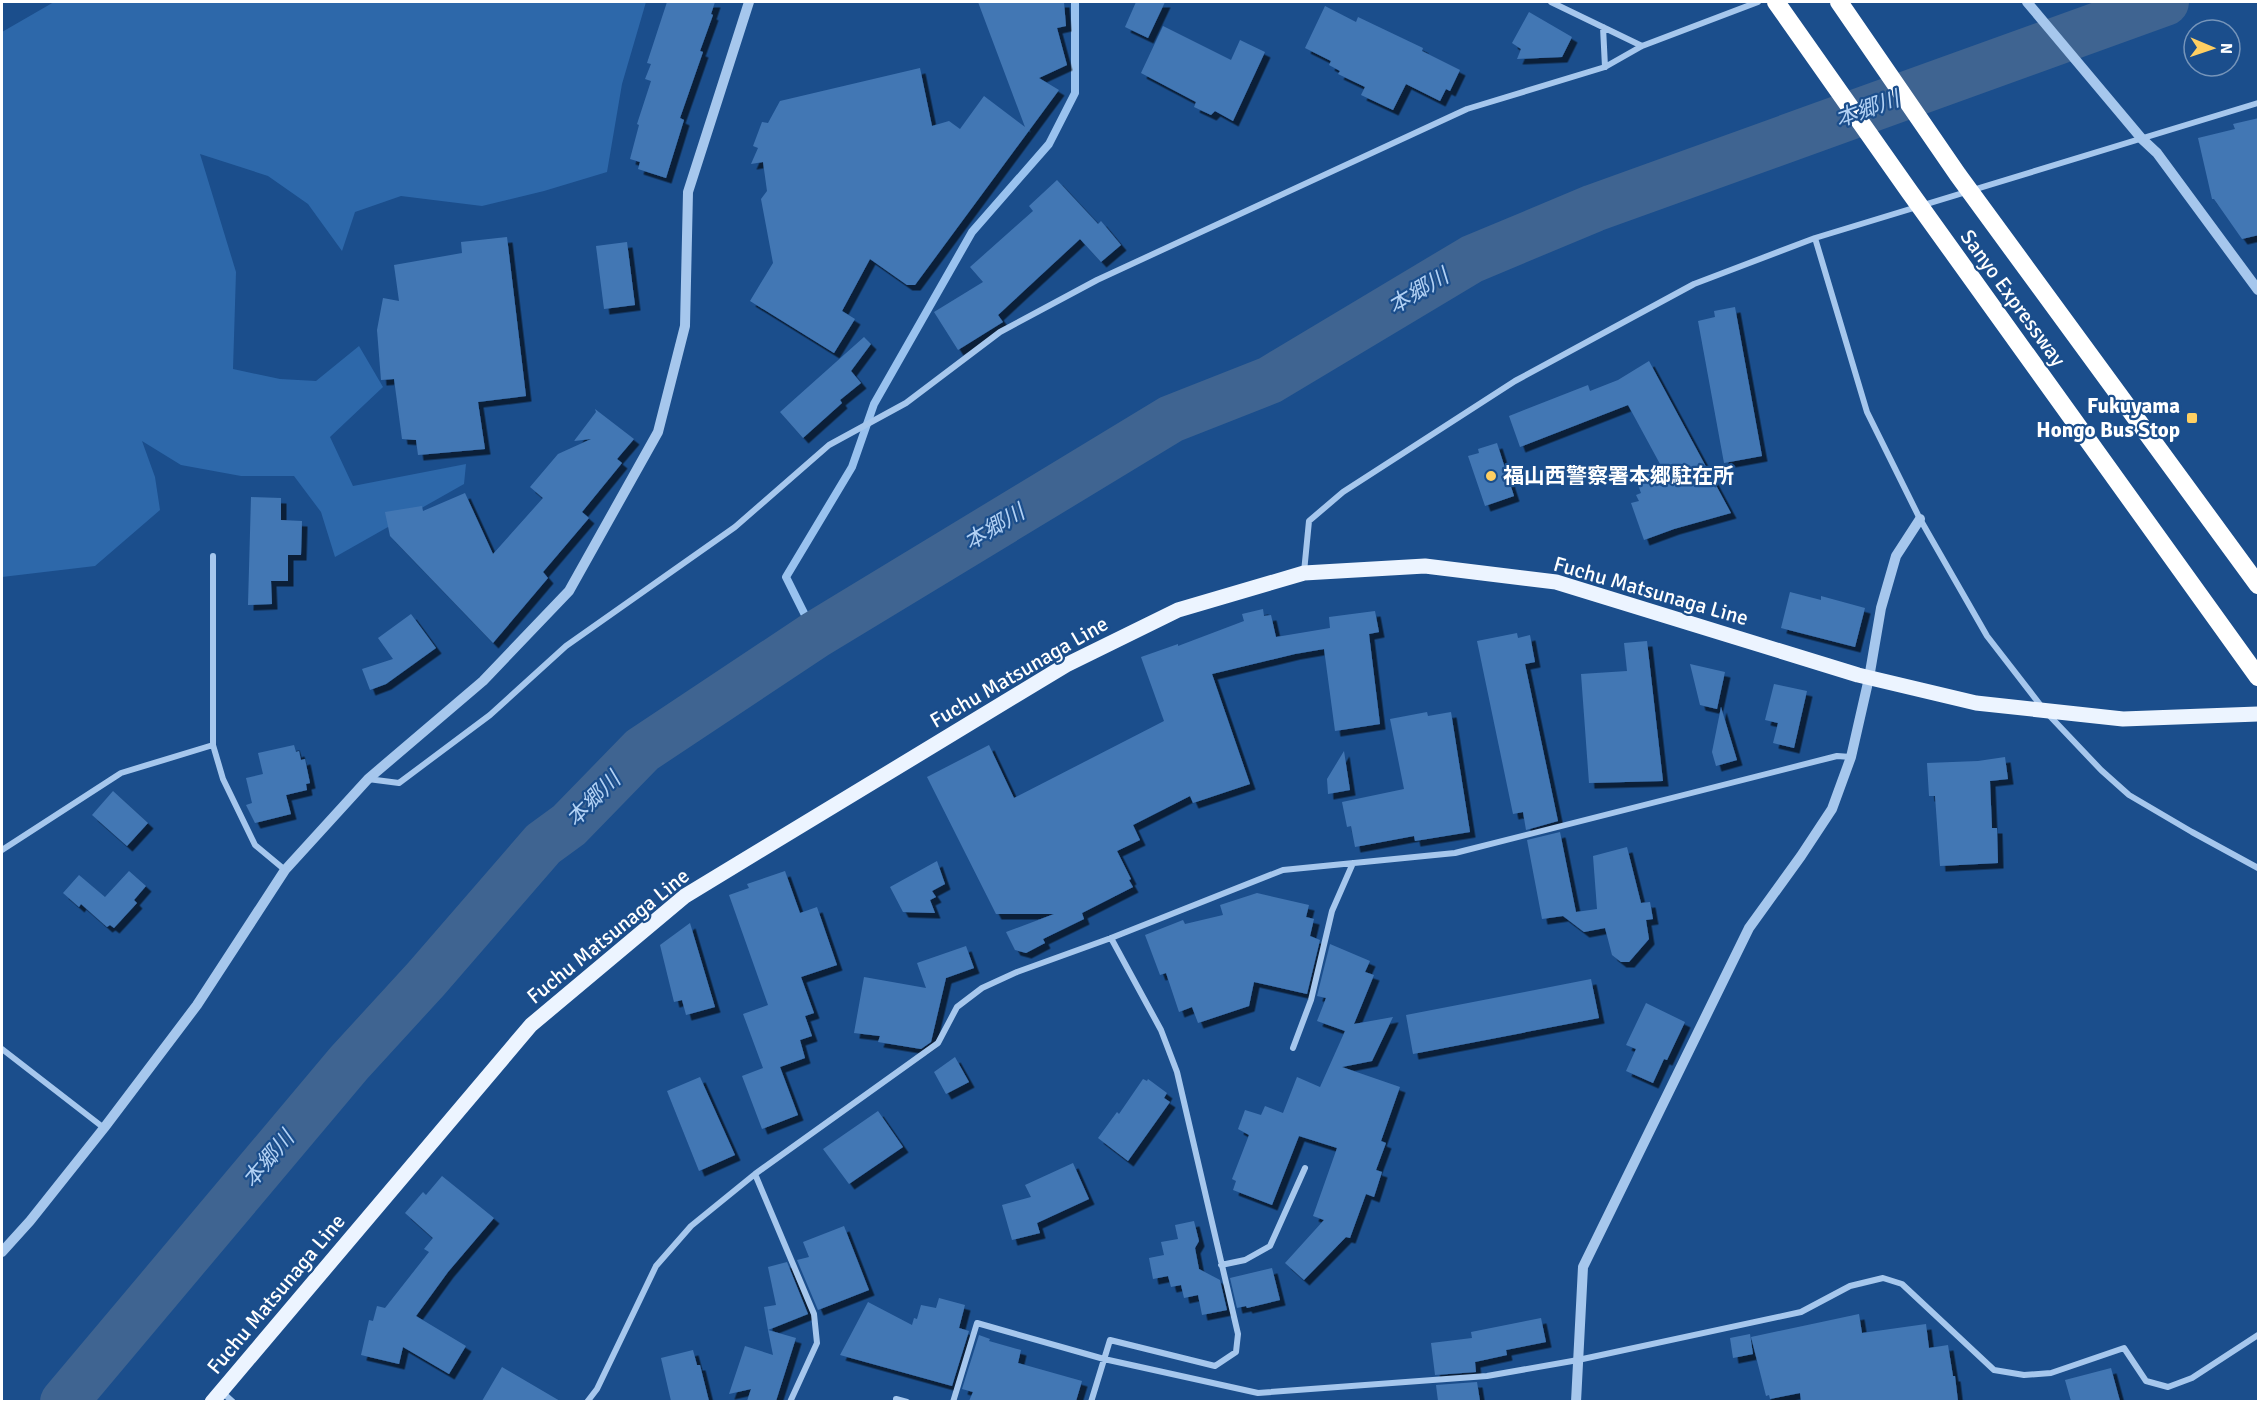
<svg xmlns="http://www.w3.org/2000/svg" width="2260" height="1403" viewBox="0 0 2260 1403" font-family="Signika,'Noto Sans JP',sans-serif">
  <style>
    .green { fill: #2d68aa }
    .lines { fill: none; stroke-linecap: round; stroke-linejoin: round }
    .stream { stroke: #99c2ef; stroke-width: 8 }
    .river { stroke: #3f6491; stroke-width: 48 }
    .building { fill: #4377b4; filter: url(#shadow) }
    .minor { stroke: #a6c7ed; stroke-width: 6 }
    .tertiary { stroke: #a6c7ed; stroke-width: 10 }
    .primary { stroke: #ecf4ff; stroke-width: 15 }
    .motorway { stroke: #fff; stroke-width: 18 }
    .poi-dot { fill: #ffcf62; stroke: #1b4e8c; stroke-width: 2 }
    .labels { text-anchor: middle; dominant-baseline: central; stroke-width: 4.5; stroke-linejoin: round; paint-order: stroke }
    .street-label { font-size: 21px; fill: #fff; stroke: #1b4e8c }
    .poi-label { font-size: 21px; font-weight: bold; fill: #fff; stroke: #1b4e8c; text-anchor: end }
    .water-label { font-size: 22px; font-style: italic; fill: #b2d1f4; stroke: #1b4e8c }
  </style>
  <defs>
    <filter id="shadow"><feDropShadow dx="5.5" dy="5.5" stdDeviation="0" flood-color="#0009"/></filter>
  </defs>
  <rect width="100%" height="100%" fill="#1b4e8c"/>
  <!-- green -->
  <path class="green" d="M 54,2 L 646,2 L 622,84 L 607,172 L 544,191 L 482,206 L 401,196 L 355,212 L 342,251 L 308,204 L 268,176 L 200,154 L 236,272 L 233,369 L 280,379 L 316,381 L 359,346 L 383,387 L 330,437 L 353,486 L 466,464 L 464,484 L 335,557 L 321,512 L 294,476 L 241,476 L 181,465 L 142,441 L 155,477 L 160,510 L 95,566 L 2,577 L 2,32 Z"/>
  <g class="lines">
    <!-- stream -->
    <path class="stream" d="M 815,635 L 786,577 L 852,467 L 874,404 L 972,232 L 1049,144 L 1075,93 L 1075,2"/>
    <!-- river -->
    <path class="river" d="M 64,1402 L 349,1063 L 426,979 L 543,844 L 569,825 L 642,750 L 815,635 L 1171,419 L 1270,380 L 1472,259 L 1594,208 L 2165,2"/>
  </g>
  <!-- building -->
  <path class="building" d="M 667,2 L 715,2 L 711,14 L 713,15 L 700,51 L 703,52 L 680,118 L 684,120 L 666,178 L 638,169 L 640,162 L 630,159 L 639,125 L 637,124 L 651,81 L 645,79 L 651,64 L 647,63 Z
    M 978,2 L 1064,2 L 1066,26 L 1057,28 L 1067,65 L 1039,78 L 1059,90 L 915,285 L 907,285 L 870,259 L 842,311 L 855,319 L 834,353 L 750,301 L 773,263 L 761,199 L 767,191 L 763,162 L 751,164 L 758,148 L 753,146 L 762,122 L 768,123 L 780,101 L 920,68 L 932,126 L 949,121 L 960,129 L 984,96 L 1025,127 Z
    M 1136,2 L 1165,2 L 1148,38 L 1125,27 Z
    M 1325,6 L 1356,22 L 1358,17 L 1423,48 L 1422,51 L 1460,70 L 1450,91 L 1446,89 L 1440,101 L 1406,84 L 1393,110 L 1361,95 L 1365,87 L 1338,74 L 1340,71 L 1329,65 L 1331,61 L 1305,48 Z
    M 1529,12 L 1572,37 L 1562,57 L 1517,59 L 1521,49 L 1512,43 Z
    M 1163,26 L 1231,60 L 1240,40 L 1265,52 L 1233,121 L 1215,111 L 1211,115 L 1194,107 L 1196,102 L 1141,73 Z
    M 2259,118 L 2259,235 L 2242,239 L 2214,199 L 2212,199 L 2198,138 L 2235,129 L 2233,124 Z
    M 1057,180 L 1098,224 L 1101,221 L 1121,245 L 1101,262 L 1080,239 L 998,315 L 1003,322 L 958,350 L 934,312 L 983,282 L 970,267 L 1033,211 L 1029,206 Z
    M 507,237 L 526,396 L 478,402 L 485,449 L 418,455 L 416,440 L 402,439 L 394,379 L 381,380 L 377,330 L 383,298 L 399,301 L 394,265 L 462,253 L 461,242 Z
    M 627,242 L 635,305 L 604,309 L 596,246 Z
    M 1735,307 L 1762,456 L 1724,463 L 1698,321 L 1715,317 L 1714,311 Z
    M 864,337 L 871,344 L 851,371 L 861,383 L 840,400 L 842,403 L 803,438 L 780,412 Z
    M 1649,361 L 1731,513 L 1674,529 L 1644,540 L 1631,503 L 1639,501 L 1636,495 L 1641,493 L 1634,474 L 1660,464 L 1628,405 L 1520,447 L 1509,416 L 1588,385 L 1590,391 L 1618,380 Z
    M 595,409 L 634,439 L 617,459 L 622,463 L 582,512 L 589,518 L 543,572 L 548,578 L 493,643 L 390,536 L 385,512 L 422,506 L 423,511 L 465,493 L 493,554 L 543,498 L 530,487 L 558,454 L 591,439 L 574,441 L 596,412 Z
    M 1497,443 L 1514,496 L 1485,506 L 1468,456 L 1479,453 L 1478,449 Z
    M 251,497 L 281,498 L 281,520 L 302,521 L 301,555 L 288,555 L 288,581 L 271,581 L 272,604 L 248,605 Z
    M 1790,592 L 1821,600 L 1821,596 L 1865,608 L 1855,647 L 1781,628 Z
    M 1263,609 L 1264,616 L 1271,615 L 1276,637 L 1330,628 L 1329,617 L 1375,611 L 1379,632 L 1369,634 L 1380,724 L 1335,731 L 1324,649 L 1295,654 L 1212,674 L 1250,784 L 1193,803 L 1190,796 L 1133,825 L 1140,840 L 1117,851 L 1131,879 L 1129,880 L 1133,887 L 1082,913 L 1084,919 L 1043,939 L 1045,943 L 1026,953 L 1015,950 L 1006,932 L 1054,914 L 996,914 L 927,777 L 989,745 L 1014,798 L 1164,721 L 1141,657 L 1178,644 L 1178,646 L 1244,621 L 1242,614 Z
    M 411,614 L 436,648 L 386,684 L 370,690 L 362,669 L 393,659 L 378,638 Z
    M 1517,633 L 1518,638 L 1530,635 L 1535,662 L 1525,664 L 1558,821 L 1526,830 L 1523,812 L 1513,814 L 1477,641 Z
    M 1647,641 L 1663,781 L 1589,783 L 1581,674 L 1627,671 L 1624,643 Z
    M 1690,664 L 1725,672 L 1717,709 L 1700,705 Z
    M 1774,684 L 1807,691 L 1794,748 L 1773,743 L 1778,723 L 1765,720 Z
    M 1721,707 L 1737,760 L 1716,766 L 1712,752 Z
    M 1427,712 L 1428,716 L 1451,712 L 1470,832 L 1415,841 L 1414,836 L 1355,847 L 1351,826 L 1347,827 L 1342,802 L 1404,789 L 1390,719 Z
    M 294,745 L 296,752 L 299,751 L 301,760 L 305,759 L 310,783 L 306,784 L 307,790 L 286,795 L 291,814 L 255,823 L 246,805 L 252,803 L 246,778 L 263,774 L 258,753 Z
    M 1344,751 L 1350,790 L 1328,794 L 1327,779 Z
    M 2005,757 L 2008,779 L 1990,781 L 1992,828 L 1997,828 L 1998,863 L 1940,866 L 1935,796 L 1929,796 L 1927,763 L 1978,761 Z
    M 113,791 L 148,823 L 127,846 L 92,815 Z
    M 1560,832 L 1576,912 L 1597,909 L 1593,856 L 1627,847 L 1641,903 L 1650,902 L 1653,919 L 1646,920 L 1649,939 L 1629,962 L 1621,962 L 1612,955 L 1605,928 L 1584,932 L 1563,916 L 1542,919 L 1527,840 Z
    M 937,861 L 945,884 L 932,891 L 936,897 L 930,900 L 935,913 L 903,912 L 890,887 Z
    M 129,871 L 146,886 L 134,900 L 137,903 L 114,928 L 110,925 L 107,927 L 81,904 L 79,907 L 63,893 L 79,875 L 105,897 Z
    M 785,871 L 800,913 L 817,907 L 837,965 L 801,977 L 814,1013 L 805,1016 L 812,1036 L 800,1040 L 805,1058 L 780,1067 L 798,1115 L 762,1129 L 742,1076 L 763,1068 L 743,1014 L 768,1005 L 729,895 L 749,888 L 747,884 Z
    M 1257,893 L 1309,905 L 1306,917 L 1314,919 L 1310,936 L 1320,940 L 1307,994 L 1254,982 L 1249,1006 L 1198,1023 L 1192,1007 L 1179,1012 L 1166,973 L 1160,975 L 1145,935 L 1183,920 L 1185,924 L 1223,915 L 1220,905 Z
    M 690,923 L 715,1007 L 686,1015 L 682,1000 L 674,1002 L 660,945 Z
    M 1330,944 L 1370,961 L 1365,972 L 1374,975 L 1354,1024 L 1393,1017 L 1372,1061 L 1342,1067 L 1400,1087 L 1381,1141 L 1386,1143 L 1376,1170 L 1382,1172 L 1374,1197 L 1366,1194 L 1350,1238 L 1346,1237 L 1304,1280 L 1285,1263 L 1324,1220 L 1313,1216 L 1337,1148 L 1299,1136 L 1272,1205 L 1233,1190 L 1236,1181 L 1232,1179 L 1249,1135 L 1238,1129 L 1245,1110 L 1261,1115 L 1265,1106 L 1283,1113 L 1297,1077 L 1320,1087 L 1345,1031 L 1317,1021 L 1326,998 L 1317,996 Z
    M 966,946 L 974,968 L 946,978 L 931,1042 L 921,1049 L 878,1042 L 880,1036 L 854,1033 L 864,977 L 926,988 L 917,963 Z
    M 1591,979 L 1599,1018 L 1413,1054 L 1406,1015 Z
    M 1646,1003 L 1685,1022 L 1667,1060 L 1664,1059 L 1653,1083 L 1626,1071 L 1636,1049 L 1626,1045 Z
    M 955,1057 L 969,1082 L 946,1094 L 934,1072 Z
    M 700,1077 L 735,1155 L 699,1171 L 667,1091 Z
    M 1143,1079 L 1147,1081 L 1148,1079 L 1167,1093 L 1164,1098 L 1170,1102 L 1128,1161 L 1098,1138 L 1117,1112 L 1119,1114 Z
    M 878,1111 L 903,1147 L 849,1184 L 823,1149 Z
    M 1073,1163 L 1089,1199 L 1037,1223 L 1040,1233 L 1012,1240 L 1002,1205 L 1031,1197 L 1025,1185 Z
    M 442,1176 L 494,1218 L 448,1272 L 416,1316 L 466,1346 L 449,1374 L 403,1347 L 399,1364 L 361,1355 L 369,1320 L 373,1321 L 377,1306 L 385,1308 L 429,1252 L 424,1249 L 433,1238 L 405,1213 L 423,1192 L 426,1195 Z
    M 1194,1221 L 1199,1241 L 1195,1248 L 1199,1269 L 1220,1280 L 1227,1310 L 1202,1315 L 1198,1295 L 1184,1298 L 1181,1285 L 1171,1287 L 1168,1276 L 1153,1279 L 1149,1258 L 1164,1255 L 1161,1242 L 1178,1239 L 1175,1225 Z
    M 844,1226 L 869,1290 L 818,1310 L 797,1260 L 809,1257 L 803,1242 Z
    M 787,1262 L 808,1314 L 768,1330 L 764,1307 L 776,1305 L 768,1267 Z
    M 1272,1268 L 1280,1300 L 1247,1308 L 1246,1306 L 1237,1308 L 1230,1278 Z
    M 939,1298 L 965,1305 L 959,1328 L 969,1331 L 952,1386 L 840,1355 L 868,1302 L 912,1325 L 914,1318 L 917,1319 L 921,1305 L 936,1308 Z
    M 1859,1314 L 1862,1333 L 1926,1324 L 1929,1348 L 1948,1345 L 1953,1376 L 1955,1376 L 1958,1401 L 1801,1401 L 1800,1393 L 1770,1399 L 1769,1395 L 1766,1396 L 1751,1337 Z
    M 1541,1318 L 1546,1342 L 1506,1350 L 1507,1355 L 1475,1362 L 1476,1372 L 1435,1375 L 1431,1343 L 1472,1338 L 1471,1332 Z
    M 768,1330 L 796,1338 L 776,1401 L 747,1401 L 751,1389 L 729,1394 L 745,1346 L 773,1355 Z
    M 1750,1334 L 1753,1354 L 1733,1358 L 1730,1338 Z
    M 979,1335 L 990,1339 L 989,1341 L 1021,1350 L 1018,1363 L 1082,1381 L 1076,1401 L 969,1401 L 973,1392 L 962,1389 Z
    M 693,1350 L 697,1365 L 700,1365 L 709,1401 L 671,1401 L 661,1358 Z
    M 502,1367 L 560,1401 L 482,1401 Z
    M 2111,1368 L 2120,1401 L 2071,1401 L 2065,1380 Z
    M 1477,1382 L 1480,1401 L 1438,1401 L 1436,1385 Z"/>
  <g class="lines">
    <!-- minor -->
    <path class="minor" d="M 1551,2 L 1642,46
      M 1603,27 L 1605,67
      M 1815,238 L 1867,412 L 1920,519 L 1987,636 L 2045,711 L 2101,770 L 2129,795 L 2192,832 L 2258,868
      M 213,556 L 213,745 L 223,779 L 255,845 L 285,870
      M 1304,572 L 1309,521 L 1343,492 L 1515,381 L 1694,284 L 1815,238 L 2258,103
      M 368,779 L 399,783 L 490,715 L 566,646 L 735,527 L 829,445 L 906,403 L 1000,332 L 1097,280 L 1467,109 L 1605,67 L 1642,46 L 1758,2
      M 2,850 L 121,773 L 213,745
      M 1293,1048 L 1311,1000 L 1332,911 L 1353,863
      M 2,1049 L 104,1128
      M 755,1174 L 814,1314 L 817,1343 L 790,1402
      M 1221,1265 L 1245,1260 L 1270,1246 L 1305,1168
      M 222,1392 L 233,1402
      M 587,1402 L 597,1389 L 656,1266 L 691,1226 L 755,1174 L 938,1043 L 957,1007 L 982,988 L 1017,972 L 1111,938 L 1283,870 L 1455,853 L 1837,756 L 1851,757
      M 896,1402 L 896,1399 L 907,1402
      M 953,1402 L 977,1323 L 1104,1359 L 1258,1393 L 1487,1376 L 1578,1360 L 1801,1312 L 1850,1286 L 1883,1278 L 1902,1284 L 1994,1370 L 2024,1375 L 2051,1373 L 2124,1348 L 2146,1381 L 2168,1387 L 2192,1378 L 2258,1335
      M 1091,1402 L 1110,1340 L 1215,1366 L 1236,1352 L 1238,1334 L 1177,1072 L 1161,1030 L 1111,938"/>
    <!-- tertiary -->
    <path class="tertiary" d="M 2027,2 L 2142,139 L 2157,153 L 2258,290
      M 2,1252 L 30,1221 L 104,1128 L 197,1005 L 285,870 L 368,779 L 483,681 L 569,591 L 658,432 L 685,326 L 688,192 L 749,2
      M 1576,1402 L 1583,1267 L 1749,928 L 1801,856 L 1832,809 L 1851,757 L 1869,678 L 1881,608 L 1896,556 L 1920,519"/>
    <!-- primary -->
    <path class="primary" d="M 212,1402 L 531,1025 L 685,896 L 1066,665 L 1178,610 L 1304,573 L 1425,566 L 1556,582 L 1858,675 L 1976,703 L 2123,719 L 2258,714"/>
    <!-- motorway -->
    <path class="motorway" d="M 1776,2 L 1909,191 L 2258,677
      M 1839,2 L 1958,175 L 2258,585"/>
  </g>
  <!-- markers -->
  <g class="poi-dot">
    <rect x="2186" y="412" width="12" height="12" rx="3"/>
    <circle cx="1491" cy="476" r="6"/>
  </g>
  <g class="labels">
    <!-- street labels -->
    <g class="street-label">
      <text transform="translate(2013 298) rotate(54)">Sanyo Expressway</text>
      <text transform="translate(1651 591) rotate(16)">Fuchu Matsunaga Line</text>
      <text transform="translate(1019 672) rotate(-30)">Fuchu Matsunaga Line</text>
      <text transform="translate(608 936) rotate(-39)">Fuchu Matsunaga Line</text>
      <text transform="translate(276 1294) rotate(-50)">Fuchu Matsunaga Line</text>
    </g>
    <!-- poi labels -->
    <g class="poi-label">
      <text x="2180" y="406">Fukuyama<tspan x="2180" dy="24">Hongo Bus Stop</tspan></text>
      <text x="1503" y="476" text-anchor="start">福山西警察署本郷駐在所</text>
    </g>
    <!-- water labels -->
    <g class="water-label">
      <text transform="translate(1867 109) rotate(-20)">本郷川</text>
      <text transform="translate(1418 291) rotate(-31)">本郷川</text>
      <text transform="translate(994 527) rotate(-31)">本郷川</text>
      <text transform="translate(593 799) rotate(-45)">本郷川</text>
      <text transform="translate(268 1159) rotate(-50)">本郷川</text>
    </g>
  </g>
  <!-- border -->
  <rect width="2260" height="1403" fill="none" stroke="#ffffff" stroke-width="6"/>
  <!-- north arrow -->
  <g transform="translate(2212 48) rotate(92)"><circle r="28" fill="#1b4e8c" stroke="#7695ba" stroke-width="1.5"/>
  <path d="M0-4.5L10 22L0 15L-10 22Z" fill="#ffcf62"/>
  <text y="-9" font-size="16" font-weight="bold" text-anchor="middle" fill="#ffffff">N</text>
  </g>
</svg>
